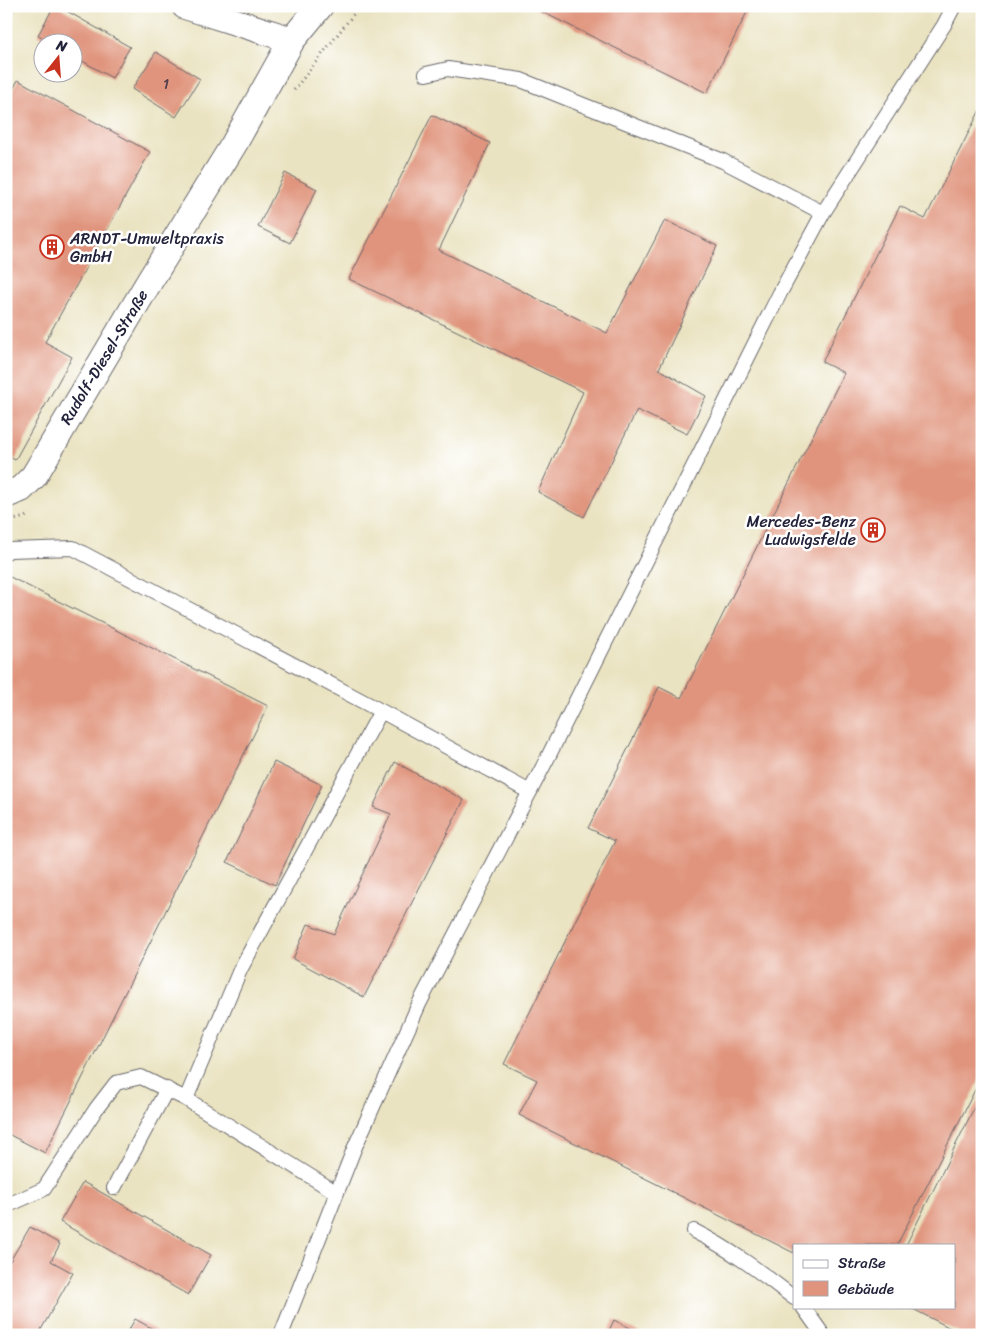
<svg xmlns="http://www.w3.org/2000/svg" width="988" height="1341" viewBox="0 0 988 1341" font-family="Sriracha,sans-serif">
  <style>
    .building { fill: #e0947d }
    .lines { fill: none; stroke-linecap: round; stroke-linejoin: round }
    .lane-casing { stroke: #68666a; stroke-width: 16 }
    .street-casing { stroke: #68666a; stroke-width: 28 }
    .path { stroke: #68666a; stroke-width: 3; stroke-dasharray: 1 4; stroke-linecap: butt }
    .lane { stroke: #fff; stroke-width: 14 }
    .street { stroke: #fff; stroke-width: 26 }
    .labels { text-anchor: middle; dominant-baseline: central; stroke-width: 5; stroke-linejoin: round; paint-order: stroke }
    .number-label { font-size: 14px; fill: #523e4c }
    .poi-label { font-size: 16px; fill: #22223b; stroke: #fff; text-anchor: start }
    .street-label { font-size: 16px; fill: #22223b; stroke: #fff }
  </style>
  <rect width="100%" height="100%" fill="#fff"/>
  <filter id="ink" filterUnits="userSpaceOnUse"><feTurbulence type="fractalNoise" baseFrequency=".02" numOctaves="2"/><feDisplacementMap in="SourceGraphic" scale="10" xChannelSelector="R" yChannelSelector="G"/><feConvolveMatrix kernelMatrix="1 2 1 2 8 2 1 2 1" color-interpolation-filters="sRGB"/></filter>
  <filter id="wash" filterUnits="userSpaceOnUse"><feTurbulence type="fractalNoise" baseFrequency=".0096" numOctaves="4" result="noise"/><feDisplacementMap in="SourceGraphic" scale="20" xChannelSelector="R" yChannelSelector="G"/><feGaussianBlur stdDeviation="1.12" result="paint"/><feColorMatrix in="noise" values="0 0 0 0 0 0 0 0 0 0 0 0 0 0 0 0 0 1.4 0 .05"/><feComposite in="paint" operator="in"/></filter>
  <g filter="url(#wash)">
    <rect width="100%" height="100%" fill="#eae3c1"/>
    <g id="blocks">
      <!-- building -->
      <path class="building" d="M 54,6 L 58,6 L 130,47 L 112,78 L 72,55 L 72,42 L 51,42 L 38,35 Z
        M 530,6 L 750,6 L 707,93 Z
        M 156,52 L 200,79 L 176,117 L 132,89 Z
        M 18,80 L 150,152 L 45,342 L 72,357 L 15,460 L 6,455 L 6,102 Z
        M 982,106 L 982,1076 L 897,1245 L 794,1245 L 794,1253 L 519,1115 L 537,1080 L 504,1064 L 615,841 L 588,828 L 659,687 L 681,698 L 844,373 L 822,362 L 900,206 L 925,219 Z
        M 432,115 L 490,143 L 439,250 L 607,333 L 665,220 L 717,246 L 659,369 L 706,396 L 687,434 L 637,410 L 584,517 L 538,492 L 583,392 L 349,279 Z
        M 285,173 L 317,189 L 290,243 L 258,227 Z
        M 6,575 L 268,706 L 45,1153 L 6,1133 Z
        M 274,762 L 322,785 L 275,885 L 227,862 Z
        M 395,762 L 464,800 L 364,997 L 293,959 L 308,924 L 334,934 L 391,814 L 373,807 Z
        M 982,1092 L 982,1335 L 964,1335 L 909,1307 L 954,1307 L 954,1245 L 906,1245 Z
        M 83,1182 L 211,1255 L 188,1295 L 60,1222 Z
        M 30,1227 L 60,1244 L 51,1261 L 73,1273 L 38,1335 L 6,1335 L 6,1268 Z
        M 135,1319 L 164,1335 L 126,1335 Z
        M 614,1320 L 644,1335 L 607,1335 Z"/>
    </g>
  </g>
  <g filter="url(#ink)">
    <use href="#blocks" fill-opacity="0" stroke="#68666a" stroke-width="1"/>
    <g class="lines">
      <!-- lane casing -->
      <g class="lane-casing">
        <path id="lane" d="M 426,74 L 448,69 L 521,80 L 723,161 L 823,213
          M 6,552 L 10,550 L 73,548 L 381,711 L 530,792
          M 186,1099 L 240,970 L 381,711
          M 114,1188 L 167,1089
          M 6,1206 L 44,1189 L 96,1109 L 116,1083 L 141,1077 L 186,1099 L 337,1193
          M 694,1231 C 730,1249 762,1273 794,1298
          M 803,1307 L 823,1335
          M 281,1335 L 354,1149 L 420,1002 L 547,759 L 780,293 L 823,213 L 944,25 L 954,6"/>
      </g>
      <!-- street casing -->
      <g class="street-casing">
        <path id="street" d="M 185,6 L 292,40
          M 6,495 L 21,489 L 34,476 L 149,282 L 234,144 L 292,40 L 320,6"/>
      </g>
      <!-- path -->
      <path class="path" d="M 294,90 L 360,6
        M 6,522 L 25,517 L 29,514"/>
      <!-- lane -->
      <use href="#lane" class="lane"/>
      <!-- street -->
      <use href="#street" class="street"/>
    </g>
  </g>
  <!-- icons -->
  <defs>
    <g id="building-ring" transform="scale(1.25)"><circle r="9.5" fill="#fff" stroke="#c8321e" stroke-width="1.5"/><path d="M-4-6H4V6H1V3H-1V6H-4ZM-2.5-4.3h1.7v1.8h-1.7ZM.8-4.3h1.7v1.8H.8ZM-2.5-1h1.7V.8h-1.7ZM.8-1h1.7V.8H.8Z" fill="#c8321e"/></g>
  </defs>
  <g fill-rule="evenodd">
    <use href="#building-ring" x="52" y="247"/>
    <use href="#building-ring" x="873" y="530"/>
  </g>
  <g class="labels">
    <!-- number labels -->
    <g class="number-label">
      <text x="166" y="84">1</text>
    </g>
    <!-- poi labels -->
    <g class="poi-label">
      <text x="70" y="238">ARNDT-Umweltpraxis<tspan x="70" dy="18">GmbH</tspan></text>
      <text x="856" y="521" text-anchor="end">Mercedes-Benz<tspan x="856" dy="18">Ludwigsfelde</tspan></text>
    </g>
    <!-- street labels -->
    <g class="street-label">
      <text transform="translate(104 357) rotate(-59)">Rudolf-Diesel-Straße</text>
    </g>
  </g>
  <!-- margin -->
  <rect width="988" height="1341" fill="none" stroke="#fff" stroke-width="25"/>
  <!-- legend -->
  <rect x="793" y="1244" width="162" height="65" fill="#ffffff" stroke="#a7a7b1"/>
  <rect x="803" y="1260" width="25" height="8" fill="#ffffff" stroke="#a7a7b1"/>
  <text x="838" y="1268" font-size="15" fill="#22223b">Straße</text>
  <rect x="803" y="1281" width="25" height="15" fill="#e0947d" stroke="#a7a7b1"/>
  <text x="838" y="1294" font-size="15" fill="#22223b">Gebäude</text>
  <!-- north arrow -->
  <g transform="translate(58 58) rotate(17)"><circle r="24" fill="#ffffff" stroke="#a7a7b1"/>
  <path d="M0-4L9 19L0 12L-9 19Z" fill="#c8321e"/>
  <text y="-8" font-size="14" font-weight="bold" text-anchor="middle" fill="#22223b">N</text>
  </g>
</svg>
